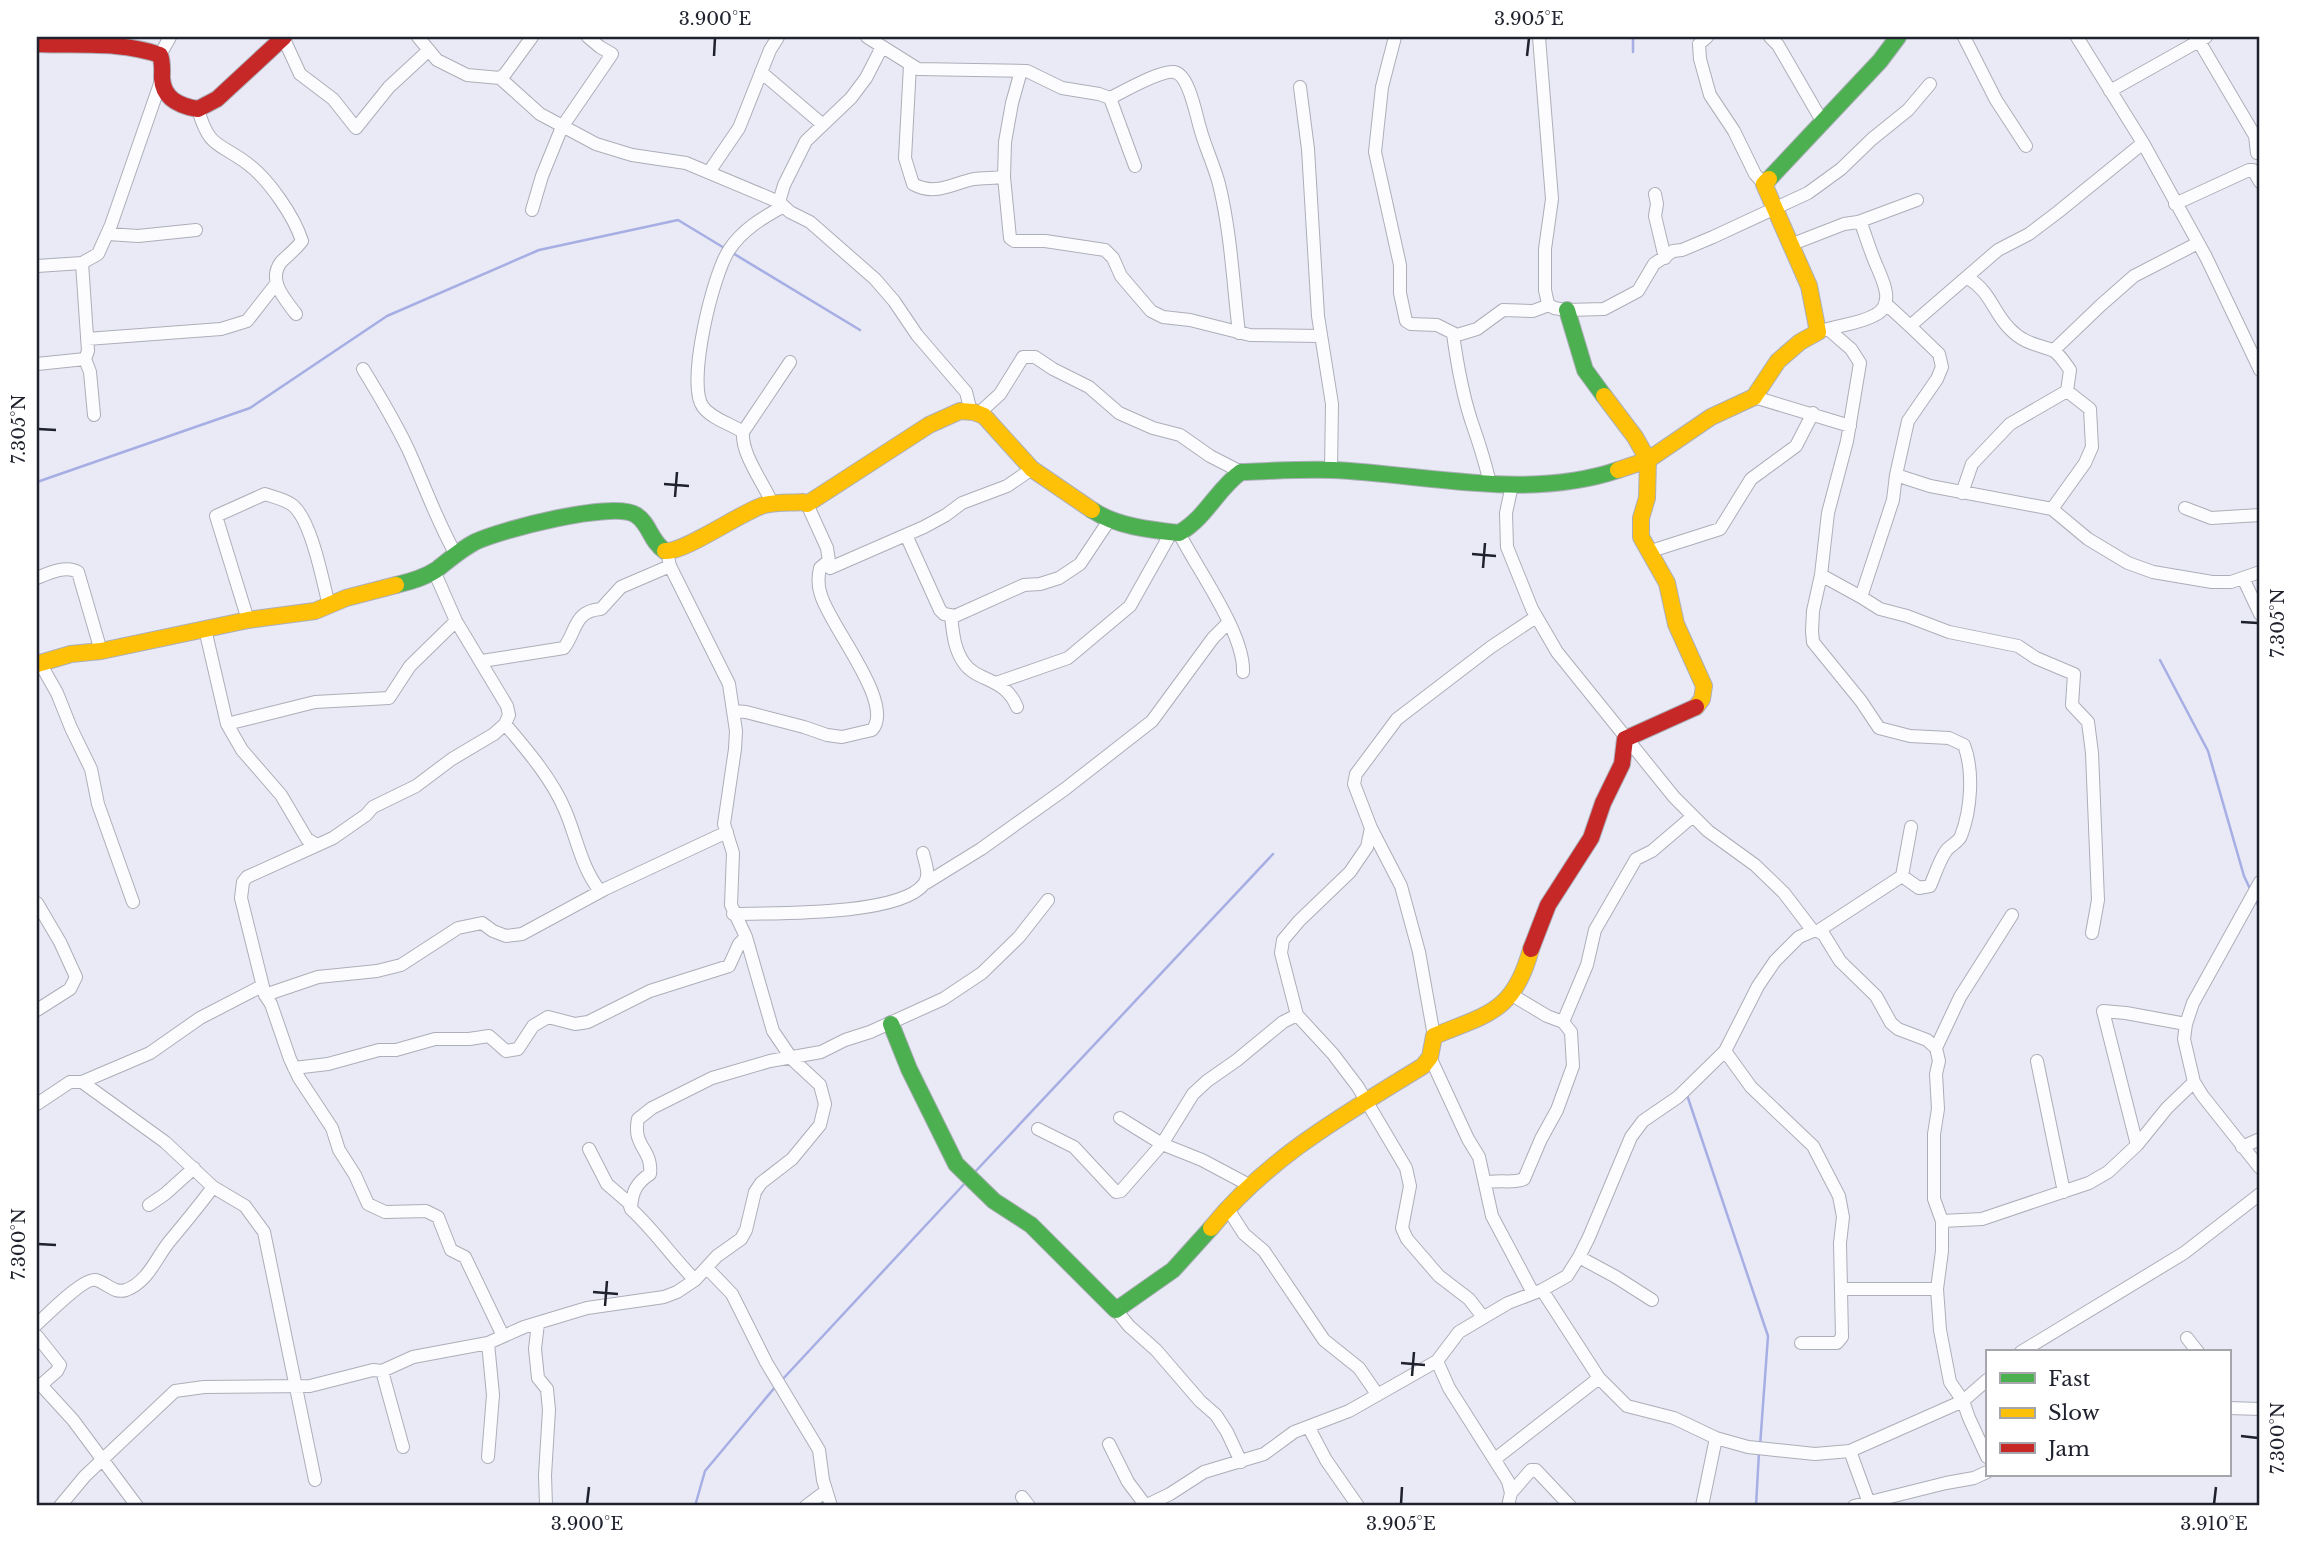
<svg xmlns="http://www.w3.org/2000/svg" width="2297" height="1543" viewBox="0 0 2297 1543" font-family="'Libre Baskerville',serif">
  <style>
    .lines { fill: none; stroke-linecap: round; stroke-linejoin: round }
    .stream { stroke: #a6aee4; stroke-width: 2.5 }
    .street-casing { stroke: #acaeb8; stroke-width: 14 }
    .fast-casing { stroke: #acaeb8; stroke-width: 18 }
    .slow-casing { stroke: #acaeb8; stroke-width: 18 }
    .jam-casing { stroke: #acaeb8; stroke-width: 18 }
    .street { stroke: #fcfcfe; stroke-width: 12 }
    .fast { stroke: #4caf50; stroke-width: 16 }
    .slow { stroke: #ffc107; stroke-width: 16 }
    .jam { stroke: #c62828; stroke-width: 16 }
    .ticks { fill: none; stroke: #1f212d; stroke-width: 2.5 }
    .neatline { fill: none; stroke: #1f212d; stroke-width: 2.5 }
    .ticks-label { font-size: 18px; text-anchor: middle; fill: #1f212d }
  </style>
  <rect width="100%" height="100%" fill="#e9eaf5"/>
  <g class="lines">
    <!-- stream -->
    <path class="stream" d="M 1633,52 L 1633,37
      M 731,252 L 860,330
      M 37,482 L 250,408 L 387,316 L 539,250 L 678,220 L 726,249
      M 2160,660 L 2208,751 L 2244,876 L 2251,891
      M 2256,900 L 2260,910
      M 1687,1095 L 1768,1336 L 1760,1446
      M 974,1173 L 1273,854
      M 781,1381 L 967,1181
      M 695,1506 L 705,1471 L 776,1386
      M 1756,1506 L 1759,1452"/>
    <!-- street casing -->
    <g class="street-casing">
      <path id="street" d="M 283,37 L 300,74 L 333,99 L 356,128 L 389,87 L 429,50
        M 418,37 L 437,60 L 467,75 L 500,78 L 540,114 L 596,144 L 632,155 L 686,163 L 779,202
        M 867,37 L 918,69 L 1027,71 L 1062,88 L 1099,94 L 1110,98 C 1123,92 1160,70 1174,72 C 1189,74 1196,115 1200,128 C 1205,147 1214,165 1219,184 C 1231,233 1233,283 1239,333
        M 1395,37 L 1382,87 L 1375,152 L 1400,265 L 1400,293 L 1406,321 L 1411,324 L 1437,325 L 1457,335 L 1477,329 L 1503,310 L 1533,311 L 1549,305
        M 1539,37 L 1552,199 L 1545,249 L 1545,290 L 1548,304 L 1554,308 L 1567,310 L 1604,309 L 1638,291 L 1654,264 L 1673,251 L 1682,250 L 1713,237 L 1808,193 L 1841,169 L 1872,139 L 1908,110 L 1930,84
        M 1707,37 L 1699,44 L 1700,59 L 1710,95 L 1734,131 L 1755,174 L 1764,184
        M 1770,37 L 1778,45 L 1822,121
        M 1964,37 L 1996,100 L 2026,146
        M 2077,37 L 2143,143 L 2206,257 L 2260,370
        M 2199,41 L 2255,136 L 2257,153
        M 882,47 L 866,78 L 851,98 L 806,141 L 784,185 L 779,202 L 790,212 L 810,222 L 875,279 L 894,301 L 917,335 L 966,392 L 971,412
        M 160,55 L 170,37
        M 910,65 L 905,158 L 913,184 C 935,196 951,184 974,179 C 984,178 994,178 1004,177
        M 1021,71 L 1012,103 L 1005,142 L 1004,177 L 1010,238 L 1014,241 L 1045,241 L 1105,250 L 1113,258 L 1121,276 L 1151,311 L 1163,317 L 1190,320 L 1250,335 L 1320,336
        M 761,72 L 822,124
        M 500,78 L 505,74 L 532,37
        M 1300,87 L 1308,149 L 1318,316 L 1332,404 L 1331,470
        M 2110,91 L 2206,37
        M 1110,98 L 1135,166
        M 198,109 C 209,149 219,142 248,164 C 269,180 294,216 302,241 C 296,249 288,255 281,262 C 267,281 285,299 296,314
        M 709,172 L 739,128 L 770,50 L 778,37
        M 1655,194 L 1657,204 L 1655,216 L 1665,258
        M 2175,204 L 2249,170 L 2253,170 L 2260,182
        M 532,210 L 542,176 L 562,127 L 612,54 L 600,47 L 588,37
        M 1858,222 L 1917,200
        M 108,234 L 138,236 L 196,230
        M 1790,245 L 1844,224 L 1858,222 L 1862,226 C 1866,237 1870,250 1875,262 C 1881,277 1897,304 1875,315 C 1861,323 1842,325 1828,329
        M 37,266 L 82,263 L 98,254 L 111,225 L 162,78
        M 1968,278 C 1991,292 1993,312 2009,328 C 2023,343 2035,344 2052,350 C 2059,353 2065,363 2070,370 L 2067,391
        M 1885,303 L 1910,326
        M 1818,332 L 1828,329 L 1851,349 L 1860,363 L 1847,441 L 1828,513 L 1821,575 L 1813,611 L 1812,631 L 1813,642 L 1861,701 L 1879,728 L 1910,736 L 1949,738 L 1964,745 C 1974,771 1971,810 1961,836 C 1958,843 1950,845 1946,851 C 1939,861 1935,875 1930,886 L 1919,888 L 1902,876
        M 1453,334 C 1457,363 1462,392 1471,420 C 1479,443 1485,460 1490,484
        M 87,339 L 221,329 L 247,321 L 276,284
        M 2054,350 L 2101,305 L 2134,276 L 2198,243
        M 85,359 L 90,372 L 94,415
        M 37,364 L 85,359 L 88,351 L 82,263
        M 363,369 C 379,395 395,422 408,449 C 424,484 436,519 455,553
        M 1754,397 L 1850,426
        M 977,415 L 1000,394 L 1023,357 L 1035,357 L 1053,369 L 1089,387 L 1119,413 L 1153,428 L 1180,435 L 1210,456 L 1241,472
        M 743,432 C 731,424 712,419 703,407 C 686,384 713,274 729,250 C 742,230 762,218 782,207
        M 1896,475 L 1930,486 L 2052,509 L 2088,539 L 2128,563 L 2153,572 L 2212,582 L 2231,582 L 2260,572
        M 1962,493 L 1972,464 L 2010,424 L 2067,391
        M 772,503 C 763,482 741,454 743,432 L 790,362
        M 807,504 L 827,548 L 830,568
        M 2185,508 L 2211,518 L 2260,515
        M 2052,509 L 2085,463 L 2092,447 L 2090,409 L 2067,391
        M 1179,533 C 1197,569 1245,634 1243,672
        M 906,535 L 940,610 L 944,614 L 955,616 L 1024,585 L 1040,584 L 1059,578 L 1080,564 L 1110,519
        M 1648,552 L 1720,529 L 1751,479 L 1796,446 L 1813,413
        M 434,571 L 456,621 L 507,706 L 509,715 L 505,724 L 494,734 L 452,759 L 416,786 L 373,807 L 366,815 L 333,838 L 247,877 L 243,882 L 241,898 L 265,995 L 271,1004 L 290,1059 L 299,1078 L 332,1128 L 339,1150 L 355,1175 L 368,1204 L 385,1212 L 426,1211 L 438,1217 L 451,1250 L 465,1257 L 503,1336
        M 1821,575 L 1861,597
        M 37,578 C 49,573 66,565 78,572 L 101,651
        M 2243,578 L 2260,614
        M 951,616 C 953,633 954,649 964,663 C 977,682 1005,677 1017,707
        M 248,620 L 216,516 L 265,494 C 273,497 284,499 291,504 C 311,517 323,582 329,606
        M 205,629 L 227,724 L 242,750 L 281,795 L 307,839 L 317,845
        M 482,661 L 564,648 C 577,630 574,611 601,609 L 621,587 L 670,566
        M 40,663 L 57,693 L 71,728 L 91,769 L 98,804 L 133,902
        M 996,683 L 1068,658 L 1130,606 L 1171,533
        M 733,711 L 746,712 L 804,727 L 827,735 L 842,737 L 872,730 C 896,704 829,625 821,595 C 818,587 818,577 820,568 L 826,563 L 830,568 L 924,527 L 946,515 L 962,503 L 1007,486 L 1032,469
        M 227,724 L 315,702 L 389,698 L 410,666 L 456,621
        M 505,724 C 527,750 552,779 565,810 C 577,838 581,867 600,891
        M 1371,828 L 1401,886 L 1419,952 L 1434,1036
        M 2260,882 L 2193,1003 L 2186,1024 L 2184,1039 L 2194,1082 L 2202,1095 L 2260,1168
        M 926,883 L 981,849 L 1065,789 L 1152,721 L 1213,638 L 1228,623
        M 37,903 L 60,942 L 76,977 L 70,989 L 37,1010
        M 733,914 C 773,913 900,916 924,884 C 931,875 925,863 923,853
        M 1813,931 L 1818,931 L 1824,935 L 1840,961 L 1876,996 L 1891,1023 L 1898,1029 L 1927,1040 L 1936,1048 L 1939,1061 L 1936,1074 L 1938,1109 L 1934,1134 L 1934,1199 L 1942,1221 L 1942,1251 L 1937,1289 L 1940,1330 L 1950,1382 L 1963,1401 L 1969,1418 L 1987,1457
        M 1818,931 L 1902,876 L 1911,827
        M 2092,933 L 2098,900 L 2092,753 L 2088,722 L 2072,705 L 2074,674 L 2036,658 L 2018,646 L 1949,632 L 1907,616 L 1880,609 L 1861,597 L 1893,500 L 1896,475 L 1908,421 L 1937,379 L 1942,367 L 1939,354 L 1910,326 L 1998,250 L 2029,234 L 2058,212 L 2143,143
        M 265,995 L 318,977 L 377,971 L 401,965 L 458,928 L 482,923 L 493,931 L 506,936 L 522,934 L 605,889 L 727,832
        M 1563,1022 L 1587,965 L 1595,930 L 1636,859 L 1652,851 L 1693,816
        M 1936,1048 L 1960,997 L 2012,915
        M 1725,1051 L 1751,1087 L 1813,1146 L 1839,1196 L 1843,1217 L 1840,1243 L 1842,1337 L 1837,1343 L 1801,1343
        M 1430,1057 L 1468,1139 L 1479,1157 L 1492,1216 L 1533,1293
        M 2037,1061 L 2064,1192
        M 294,1068 L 328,1064 L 379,1050 L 396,1050 L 435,1039 L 469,1039 L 489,1036 L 506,1051 L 518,1049 L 533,1026 L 548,1017 L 575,1024 L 588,1022 L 650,991 L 729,966 L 739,944 L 746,937
        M 82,1082 L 150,1053 L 200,1018 L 262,986
        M 37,1104 L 70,1082 L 82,1082 L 165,1142 L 213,1187 C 199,1206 184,1224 169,1242 C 156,1258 148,1282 126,1290 C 114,1294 107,1283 96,1280 C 84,1277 47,1315 37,1324
        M 1038,1129 L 1074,1147 L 1116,1192 L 1121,1191 L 1162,1144 L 1120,1118
        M 2137,1145 L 2103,1011 L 2126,1013 L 2186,1024
        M 2242,1147 L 2260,1139
        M 589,1149 L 607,1184 L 629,1203 L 631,1209
        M 1485,1183 C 1498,1179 1512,1184 1524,1179 L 1541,1139 L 1557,1110 L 1573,1066 L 1571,1032 L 1563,1022 L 1547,1016 L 1512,995
        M 1249,1185 L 1202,1160 L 1162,1144 L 1193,1094 L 1207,1081 L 1237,1060 L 1283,1022 L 1297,1015
        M 213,1187 L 245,1206 L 264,1232 L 315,1480
        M 149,1205 L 165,1194 L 194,1168
        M 1228,1209 L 1244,1234 L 1264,1251 L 1324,1340 L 1359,1368 L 1377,1394
        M 1942,1221 L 1982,1219 L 2089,1183 L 2108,1172 L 2137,1145 L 2167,1108 L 2194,1082
        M 1579,1257 L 1616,1277 L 1652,1300
        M 708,1269 L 732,1294 L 766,1362 L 819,1450 L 823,1480 L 831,1506
        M 695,1280 C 672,1257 655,1231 631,1209 C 632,1192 636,1183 650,1174 C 653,1149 632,1147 638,1119 L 652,1108 L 712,1078 L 770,1061 L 821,1052 L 845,1040 L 870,1032 L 943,999 L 982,973 L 1019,937 L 1048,900
        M 1842,1289 L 1937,1289
        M 1542,1290 L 1599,1378 L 1627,1406 L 1674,1418 L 1716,1438 L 1748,1447 L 1815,1454 L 1850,1451 L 1963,1401 L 1987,1380
        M 1116,1310 L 1129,1326 L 1156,1350 L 1200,1401 L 1216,1415 L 1227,1432 L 1241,1462
        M 1483,1317 L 1469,1299 L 1439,1276 L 1407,1239 L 1402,1228 L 1410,1186 L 1406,1168 L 1358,1087 L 1333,1054 L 1297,1015 L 1281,953 L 1283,940 L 1299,921 L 1350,872 L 1367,847 L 1371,828 L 1354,784 L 1356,774 L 1397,719 L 1491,647 L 1536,617
        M 538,1323 L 535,1349 L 538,1378 L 547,1389 L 549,1410 L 545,1475 L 546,1506
        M 37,1336 L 60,1365 L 57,1371 L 41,1385 L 73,1420 L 137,1506
        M 2187,1338 L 2198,1352
        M 2021,1352 L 2184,1253 L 2260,1194
        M 382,1371 L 403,1447
        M 2229,1408 L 2260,1409
        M 1309,1428 L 1326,1460 L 1358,1506
        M 1109,1444 L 1128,1482 L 1146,1506
        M 1850,1451 L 1869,1503
        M 488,1457 L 493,1395 L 488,1343
        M 1495,1459 L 1599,1378
        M 1511,1493 L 1531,1470 L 1536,1470 L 1570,1506
        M 1022,1497 L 1029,1506
        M 60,1506 L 85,1476 L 175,1391 L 204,1387 L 310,1386 L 373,1370 L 382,1371 L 413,1357 L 488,1343 L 524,1327 L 587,1308 L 664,1297 L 677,1292 L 695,1280 L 717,1256 L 741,1239 L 746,1230 L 755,1192 L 761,1183 L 792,1159 L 820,1125 L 825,1104 L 820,1085 L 792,1059 L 773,1031 L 746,937 L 731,905 L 733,853 L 724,824 L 735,749 L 736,731 L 729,684 L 670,566 L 667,552
        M 806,1506 L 826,1491
        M 1145,1506 L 1170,1494 L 1204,1472 L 1264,1454 L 1294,1432 L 1349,1411 L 1437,1361
        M 1508,1506 L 1511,1493 L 1508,1481 L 1449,1388 L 1437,1361 L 1459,1332 L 1508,1303 L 1542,1290 L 1567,1276 L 1579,1257 L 1589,1237 L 1631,1137 L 1643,1121 L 1678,1097 L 1725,1051 L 1758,986 L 1775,961 L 1799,937 L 1813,931 L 1784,893 L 1755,865 L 1708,831 L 1674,797 L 1557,652 L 1532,609 L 1507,547 L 1506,513 L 1512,485
        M 1702,1506 L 1716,1438
        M 1854,1506 L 1946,1483 L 1974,1478 L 1987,1472"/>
    </g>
    <!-- fast casing -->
    <g class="fast-casing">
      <path id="fast" d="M 1769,179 L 1880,61 L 1898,37
        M 1567,310 L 1585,370 L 1604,396
        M 1092,510 C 1116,526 1150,530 1179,533 C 1206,518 1217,489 1241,472 C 1271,471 1302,469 1332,470 C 1426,474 1527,501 1618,470
        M 396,585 C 409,582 424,578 436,570 C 449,560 460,550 475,542 C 500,530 614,500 636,515 C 650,524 650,541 665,551
        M 891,1024 L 909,1069 L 956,1164 L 994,1201 L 1031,1225 L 1116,1310 L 1173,1270 L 1211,1228"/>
    </g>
    <!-- slow casing -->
    <g class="slow-casing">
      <path id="slow" d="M 1604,396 L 1635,437 L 1648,460 L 1647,498 L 1641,518 L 1641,537 L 1667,583 L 1676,624 L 1704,686 L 1702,699 L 1696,707
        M 1618,470 L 1648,460 L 1711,417 L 1754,397 L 1778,361 L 1800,342 L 1818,332 L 1809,286 L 1764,184 L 1769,179
        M 665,551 C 684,553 741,512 764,505 C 776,502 791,503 803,502 L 807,504 L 929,425 L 960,411 L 974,412 L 984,416 L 1032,469 L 1092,510
        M 37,664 L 71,654 L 101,651 L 248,620 L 315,611 L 346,598 L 396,585
        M 1211,1228 C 1268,1157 1347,1113 1423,1066 L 1430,1057 L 1434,1036 C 1488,1014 1514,1012 1531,949"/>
    </g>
    <!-- jam casing -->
    <g class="jam-casing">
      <path id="jam" d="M 37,44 C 79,46 120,41 160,55 C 163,63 162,70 162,78 C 163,99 180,106 198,109 L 217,99 L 284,37
        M 1531,949 L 1548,905 L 1591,838 L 1603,803 L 1622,764 L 1625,739 L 1696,707"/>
    </g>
    <!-- street -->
    <use href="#street" class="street"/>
    <!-- fast -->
    <use href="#fast" class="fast"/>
    <!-- slow -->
    <use href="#slow" class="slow"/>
    <!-- jam -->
    <use href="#jam" class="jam"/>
  </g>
  <!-- ticks -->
  <path class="ticks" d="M 714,56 L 715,38M 1527,56 L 1529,38M 38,429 L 56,430M 664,484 L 689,486M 675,497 L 677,472M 1472,554 L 1496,556M 1483,568 L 1485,543M 2241,622 L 2258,623M 38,1244 L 56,1245M 593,1292 L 618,1294M 605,1306 L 607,1281M 1401,1363 L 1425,1365M 1412,1376 L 1414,1352M 2241,1436 L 2258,1438M 587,1504 L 589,1487M 1401,1504 L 1402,1487M 2214,1504 L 2216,1487"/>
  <!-- border -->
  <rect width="2297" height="1543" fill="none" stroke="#ffffff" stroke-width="77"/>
  <!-- legend -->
  <rect x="1986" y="1350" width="245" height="126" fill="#ffffff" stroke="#a5a6ab" stroke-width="2"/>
  <rect x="2000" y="1373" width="35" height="10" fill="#4caf50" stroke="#a5a6ab" stroke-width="2"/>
  <text x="2048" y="1386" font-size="21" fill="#1f212d">Fast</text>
  <rect x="2000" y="1408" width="35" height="10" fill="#ffc107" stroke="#a5a6ab" stroke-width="2"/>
  <text x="2048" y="1420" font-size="21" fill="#1f212d">Slow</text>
  <rect x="2000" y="1443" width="35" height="10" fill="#c62828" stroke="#a5a6ab" stroke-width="2"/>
  <text x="2048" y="1456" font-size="21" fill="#1f212d">Jam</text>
  <rect x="38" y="38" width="2220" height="1466" class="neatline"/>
  <g class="ticks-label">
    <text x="715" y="25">3.900°E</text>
    <text x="1529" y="25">3.905°E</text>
    <text transform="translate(19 429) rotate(-90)" y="6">7.305°N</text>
    <text transform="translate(2278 623) rotate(-90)" y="6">7.305°N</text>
    <text transform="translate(19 1244) rotate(-90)" y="6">7.300°N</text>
    <text transform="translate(2278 1438) rotate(-90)" y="6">7.300°N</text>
    <text x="587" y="1530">3.900°E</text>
    <text x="1401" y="1530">3.905°E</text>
    <text x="2214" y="1530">3.910°E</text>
  </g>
</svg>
